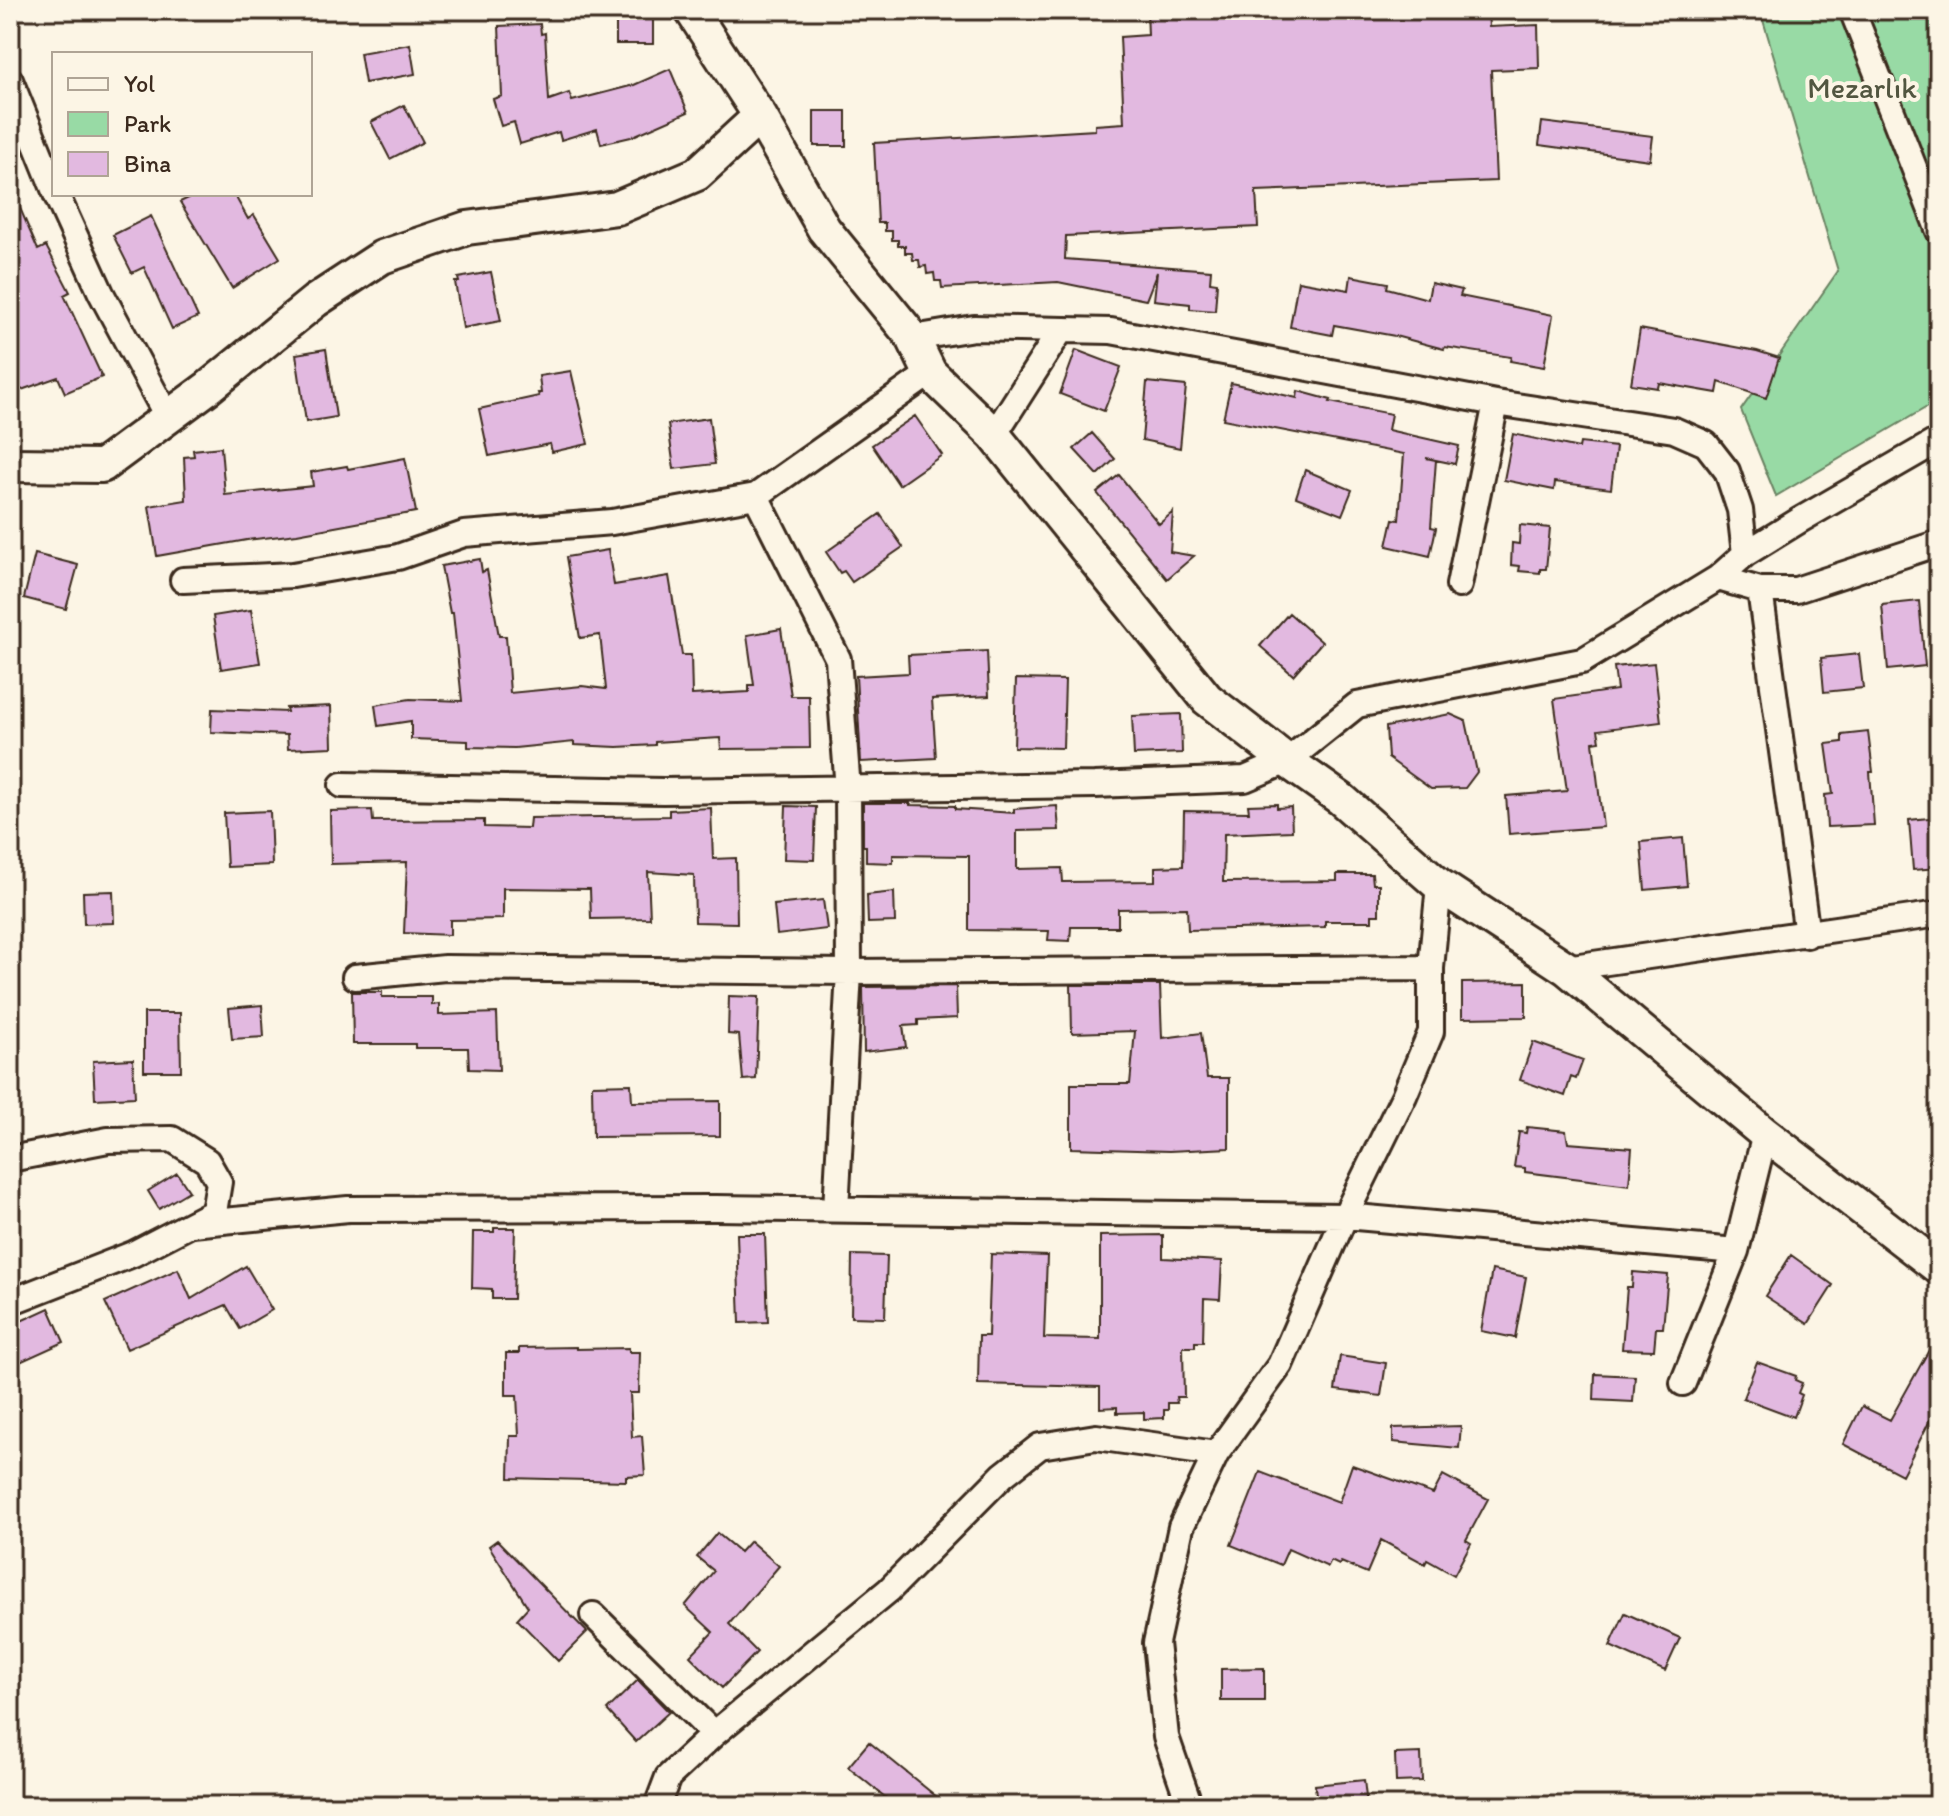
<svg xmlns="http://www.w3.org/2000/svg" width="1949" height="1816" viewBox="0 0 1949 1816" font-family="Itim,sans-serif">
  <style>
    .green { fill: #98daa5; stroke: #6a8262; stroke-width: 2 }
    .building { fill: #e2b9e0; stroke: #3b2a1e; stroke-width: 2 }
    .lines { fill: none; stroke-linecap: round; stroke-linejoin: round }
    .street-casing { stroke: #3b2a1e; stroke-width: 30 }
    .secondary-casing { stroke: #3b2a1e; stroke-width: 38 }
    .street { stroke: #fcf5e5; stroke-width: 24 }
    .secondary { stroke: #fcf5e5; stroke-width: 32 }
    .labels { text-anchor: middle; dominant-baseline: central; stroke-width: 8; stroke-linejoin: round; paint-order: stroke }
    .park-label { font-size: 30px; fill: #525640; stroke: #fcf5e5 }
  </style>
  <rect width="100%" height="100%" fill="#fcf5e5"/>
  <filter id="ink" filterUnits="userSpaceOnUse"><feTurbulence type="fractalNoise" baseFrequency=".0125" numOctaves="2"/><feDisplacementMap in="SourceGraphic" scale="16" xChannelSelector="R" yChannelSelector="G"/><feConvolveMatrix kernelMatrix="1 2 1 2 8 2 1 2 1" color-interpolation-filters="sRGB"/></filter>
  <g filter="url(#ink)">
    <!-- green -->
    <path class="green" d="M 1760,10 L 1939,10 L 1939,400 L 1776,496 L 1741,410 L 1838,271 Z"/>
    <!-- building -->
    <path class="building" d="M 616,10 L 653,10 L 653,44 L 616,44 Z
      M 1147,10 L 1488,10 L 1489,27 L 1538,25 L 1539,68 L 1491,70 L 1496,181 L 1256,191 L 1258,227 L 1066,236 L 1065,259 L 1211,270 L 1210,282 L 1217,283 L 1215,311 L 1190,309 L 1190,304 L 1154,300 L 1157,272 L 1146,300 L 1058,282 L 942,288 L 941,281 L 935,281 L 934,273 L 927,274 L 926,266 L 920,267 L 919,260 L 913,260 L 912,253 L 905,253 L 905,246 L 898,246 L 898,240 L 892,240 L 892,231 L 885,231 L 885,223 L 878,223 L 874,143 L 1095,130 L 1095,125 L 1124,123 L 1120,37 L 1148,35 Z
      M 540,24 L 541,34 L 545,33 L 549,100 L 569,93 L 572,101 L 634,85 L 670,69 L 688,112 L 631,137 L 601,144 L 597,129 L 561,140 L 559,132 L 520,144 L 514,122 L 501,126 L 493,99 L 502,96 L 499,26 Z
      M 410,44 L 415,74 L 365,83 L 360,53 Z
      M 404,105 L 423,142 L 390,159 L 371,122 Z
      M 814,111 L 846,111 L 846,146 L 814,146 Z
      M 1542,122 L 1653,136 L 1650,160 L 1539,145 Z
      M 10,185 L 38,250 L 46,246 L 70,292 L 64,295 L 102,377 L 65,393 L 58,377 L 10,394 Z
      M 197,194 L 234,194 L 248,219 L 254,215 L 280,258 L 232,288 L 180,202 Z
      M 151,216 L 198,317 L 172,329 L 144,267 L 132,273 L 113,235 Z
      M 491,272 L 501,321 L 463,328 L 455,282 L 459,282 L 458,278 Z
      M 1351,276 L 1388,283 L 1387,288 L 1428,299 L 1431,283 L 1462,290 L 1460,296 L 1553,315 L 1544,367 L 1510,361 L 1511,357 L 1445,347 L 1444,349 L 1395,336 L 1334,325 L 1332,335 L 1290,327 L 1298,281 L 1349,290 Z
      M 1640,329 L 1757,351 L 1779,358 L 1766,398 L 1719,382 L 1717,393 L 1659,383 L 1658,388 L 1631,384 Z
      M 326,349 L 336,417 L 306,422 L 296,354 Z
      M 1076,350 L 1121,367 L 1104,411 L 1060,394 Z
      M 571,371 L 588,444 L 552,452 L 550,444 L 489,456 L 479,409 L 539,396 L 538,393 L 541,393 L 539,376 Z
      M 1147,382 L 1186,386 L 1180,448 L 1142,440 Z
      M 1231,383 L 1297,398 L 1298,391 L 1331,400 L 1330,402 L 1391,414 L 1388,430 L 1459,446 L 1455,464 L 1426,458 L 1436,460 L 1431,527 L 1436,528 L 1430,556 L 1387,546 L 1393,519 L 1399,520 L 1404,454 L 1223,419 Z
      M 915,416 L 942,455 L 899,485 L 872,445 Z
      M 709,418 L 715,464 L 674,469 L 668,424 Z
      M 1092,433 L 1115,459 L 1098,475 L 1074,449 Z
      M 1513,434 L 1579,448 L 1580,443 L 1616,447 L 1611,489 L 1555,482 L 1554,490 L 1504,480 Z
      M 221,447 L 225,495 L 313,486 L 311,472 L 347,466 L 348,469 L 405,458 L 416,512 L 297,534 L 247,540 L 157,556 L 149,506 L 186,500 L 184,457 L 194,456 L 193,450 Z
      M 1305,470 L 1352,490 L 1342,515 L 1296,497 Z
      M 1119,475 L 1159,524 L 1173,512 L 1170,552 L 1194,556 L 1167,579 L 1097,493 Z
      M 880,514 L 903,547 L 852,582 L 844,571 L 840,573 L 826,552 Z
      M 1520,525 L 1550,528 L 1546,569 L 1540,569 L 1540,573 L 1519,571 L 1520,566 L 1511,565 L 1512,543 L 1519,544 Z
      M 608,550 L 614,585 L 669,576 L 682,655 L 691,655 L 692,695 L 749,692 L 749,685 L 754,685 L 747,635 L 781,629 L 791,696 L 809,696 L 810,748 L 721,749 L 720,738 L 655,742 L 655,745 L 617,747 L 574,745 L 574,742 L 515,748 L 468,747 L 468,741 L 411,739 L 411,721 L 378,726 L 375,705 L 410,699 L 462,701 L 453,613 L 450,613 L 441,566 L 480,559 L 482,572 L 487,570 L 499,636 L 506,636 L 510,693 L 582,686 L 606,689 L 600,635 L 580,638 L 566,557 Z
      M 35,554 L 78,565 L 66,609 L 24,598 Z
      M 1919,601 L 1925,666 L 1888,670 L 1882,605 Z
      M 251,610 L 260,663 L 221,669 L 213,616 Z
      M 1289,613 L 1322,642 L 1293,675 L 1260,646 Z
      M 987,651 L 989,696 L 932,699 L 936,758 L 861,762 L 856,676 L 909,673 L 908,655 Z
      M 1859,654 L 1863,688 L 1824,692 L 1821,658 Z
      M 1654,663 L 1661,722 L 1598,730 L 1600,741 L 1593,742 L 1603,827 L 1509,834 L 1506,796 L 1567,791 L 1554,699 L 1617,690 L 1614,667 Z
      M 1016,679 L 1065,680 L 1063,748 L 1014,747 Z
      M 331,706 L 332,747 L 288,749 L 287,735 L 211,732 L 212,709 L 287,712 L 286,708 Z
      M 1181,714 L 1182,753 L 1134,755 L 1132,716 Z
      M 1450,714 L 1466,721 L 1477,772 L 1465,788 L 1431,789 L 1388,758 L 1386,727 Z
      M 1868,732 L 1873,772 L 1870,772 L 1874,825 L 1827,827 L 1825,795 L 1833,794 L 1826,744 L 1842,742 L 1842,735 Z
      M 863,803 L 910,803 L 910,805 L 955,806 L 955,809 L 1014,813 L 1014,809 L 1057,806 L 1059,830 L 1017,831 L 1017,869 L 1062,868 L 1063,882 L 1155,881 L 1155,867 L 1183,866 L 1184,811 L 1249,812 L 1248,805 L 1277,804 L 1277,808 L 1291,807 L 1292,831 L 1224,834 L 1223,882 L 1337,881 L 1337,874 L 1372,874 L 1373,884 L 1379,884 L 1379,915 L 1372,915 L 1372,921 L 1325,921 L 1325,927 L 1188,930 L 1187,908 L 1118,909 L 1118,927 L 1071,927 L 1070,941 L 1048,940 L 1049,931 L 969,930 L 969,856 L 893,855 L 893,863 L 866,862 L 866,846 L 863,846 Z
      M 786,806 L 816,807 L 814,860 L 784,859 Z
      M 711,808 L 713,859 L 736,858 L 737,923 L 695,922 L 694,875 L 648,872 L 650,918 L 591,919 L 590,889 L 503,888 L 503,919 L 450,920 L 450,935 L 404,933 L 407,862 L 331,864 L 330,811 L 372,810 L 373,821 L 484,820 L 484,827 L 529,828 L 530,818 L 669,816 L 669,810 Z
      M 270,811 L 272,865 L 227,867 L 224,813 Z
      M 1939,817 L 1939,868 L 1913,870 L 1909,820 Z
      M 1683,838 L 1687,886 L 1645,890 L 1641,842 Z
      M 113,891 L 114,923 L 84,924 L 83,892 Z
      M 894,892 L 895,922 L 868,923 L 867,895 Z
      M 823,900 L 827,929 L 777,935 L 774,905 Z
      M 1526,982 L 1526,1017 L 1462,1018 L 1462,983 Z
      M 1071,985 L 1160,985 L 1162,1038 L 1201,1033 L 1207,1078 L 1229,1078 L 1229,1148 L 1169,1151 L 1071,1148 L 1071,1084 L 1130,1084 L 1135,1031 L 1072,1033 Z
      M 956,986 L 957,1018 L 918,1020 L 918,1025 L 903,1026 L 906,1047 L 864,1052 L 863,987 Z
      M 352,992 L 382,992 L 382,997 L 432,997 L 432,1005 L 439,1004 L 439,1015 L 497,1013 L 499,1070 L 469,1069 L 468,1048 L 415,1048 L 415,1044 L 353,1044 Z
      M 729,996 L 759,997 L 756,1079 L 743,1080 L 739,1035 L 728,1034 Z
      M 262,1005 L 264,1037 L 232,1039 L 229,1008 Z
      M 144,1013 L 180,1013 L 181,1071 L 144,1071 Z
      M 1533,1042 L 1583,1060 L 1576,1079 L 1571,1077 L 1565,1096 L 1520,1080 Z
      M 133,1059 L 135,1097 L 95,1099 L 93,1061 Z
      M 631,1084 L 632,1102 L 720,1101 L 720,1136 L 593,1137 L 592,1085 Z
      M 1527,1127 L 1566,1131 L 1568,1143 L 1632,1148 L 1629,1185 L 1525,1172 L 1525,1168 L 1514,1167 L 1519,1132 L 1526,1133 Z
      M 177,1173 L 189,1191 L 159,1209 L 148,1191 Z
      M 494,1228 L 515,1228 L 513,1299 L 492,1299 L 492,1289 L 472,1288 L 473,1232 L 494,1232 Z
      M 737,1234 L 765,1234 L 768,1322 L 740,1323 Z
      M 1163,1235 L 1163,1258 L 1222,1261 L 1220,1299 L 1204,1298 L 1203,1342 L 1195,1342 L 1195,1347 L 1183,1347 L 1184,1397 L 1176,1397 L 1177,1403 L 1168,1403 L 1168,1410 L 1164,1410 L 1164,1418 L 1144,1419 L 1144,1412 L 1117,1413 L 1117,1407 L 1100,1408 L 1100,1387 L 978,1384 L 979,1336 L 988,1336 L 991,1254 L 1047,1256 L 1044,1338 L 1100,1339 L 1100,1236 Z
      M 852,1255 L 887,1256 L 885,1318 L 851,1317 Z
      M 1791,1255 L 1833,1285 L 1808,1324 L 1765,1296 Z
      M 246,1266 L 272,1310 L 240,1329 L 226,1305 L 127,1349 L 105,1302 L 178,1269 L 191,1299 Z
      M 1492,1270 L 1526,1277 L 1515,1338 L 1481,1331 Z
      M 1633,1272 L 1668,1275 L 1663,1328 L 1656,1328 L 1654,1350 L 1622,1349 L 1627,1287 L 1632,1287 Z
      M 49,1308 L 64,1342 L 20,1362 L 10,1340 L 10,1326 Z
      M 1939,1332 L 1939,1403 L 1902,1475 L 1843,1444 L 1862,1406 L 1890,1420 Z
      M 576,1347 L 576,1349 L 629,1348 L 629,1352 L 640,1352 L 639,1393 L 630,1393 L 632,1437 L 642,1436 L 645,1475 L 626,1476 L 626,1481 L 509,1478 L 510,1436 L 519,1436 L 517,1395 L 506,1395 L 506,1353 L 519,1353 L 519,1348 Z
      M 1340,1356 L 1386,1363 L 1381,1396 L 1335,1390 Z
      M 1757,1362 L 1796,1376 L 1795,1380 L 1802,1383 L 1798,1393 L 1802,1395 L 1794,1417 L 1743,1398 Z
      M 1595,1374 L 1635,1376 L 1633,1402 L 1594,1400 Z
      M 1461,1426 L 1459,1448 L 1393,1442 L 1393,1428 Z
      M 1352,1465 L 1433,1494 L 1443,1475 L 1488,1499 L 1466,1540 L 1471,1543 L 1454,1575 L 1427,1560 L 1425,1564 L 1381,1540 L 1367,1573 L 1341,1562 L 1339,1565 L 1331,1561 L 1328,1567 L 1288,1549 L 1281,1565 L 1231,1545 L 1260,1472 L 1339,1502 Z
      M 717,1533 L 740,1552 L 750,1541 L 779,1566 L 729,1624 L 757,1652 L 722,1688 L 690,1656 L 713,1632 L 685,1606 L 714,1571 L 697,1557 Z
      M 497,1540 L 587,1632 L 558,1661 L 517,1619 L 528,1607 L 489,1546 Z
      M 1625,1613 L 1680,1638 L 1665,1671 L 1610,1646 Z
      M 1264,1668 L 1264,1701 L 1221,1701 L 1221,1669 Z
      M 638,1680 L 669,1712 L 636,1742 L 607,1710 Z
      M 869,1742 L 948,1806 L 896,1806 L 848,1767 Z
      M 1421,1753 L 1422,1781 L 1396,1782 L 1395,1754 Z
      M 1364,1780 L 1367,1806 L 1317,1806 L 1315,1785 Z"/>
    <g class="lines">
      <!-- street casing -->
      <g class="street-casing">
        <path id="street" d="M 1852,10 L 1939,231
          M 10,80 L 54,189
          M 56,194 L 101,293 L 168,418
          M 913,338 L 974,328 L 1111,331 L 1496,403 L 1674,430 L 1706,444 L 1727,471 L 1740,510 L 1745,554
          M 994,435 L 1061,330
          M 756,496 L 838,659 L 848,790 L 849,972 L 836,1209
          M 1718,578 L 1760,590 L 1796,590 L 1939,543
          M 183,580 L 293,575 L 398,557 L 464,534 L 612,522 L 756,496 L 930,373
          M 1459,585 L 1496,403
          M 1760,590 L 1807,935
          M 342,785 L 663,791 L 1095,785 L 1245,779 L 1287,761 L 1357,705 L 1582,661 L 1718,578 L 1745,554 L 1800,520 L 1939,440
          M 1566,968 L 1939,914
          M 355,977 L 445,968 L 849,972 L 1431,968
          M 10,1159 L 108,1140 L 172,1139 L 207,1161 L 219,1182 L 214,1212 L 133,1254 L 10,1302
          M 192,1224 L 348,1209 L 715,1208 L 1345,1216 L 1736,1251
          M 1683,1383 L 1736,1251 L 1765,1134
          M 593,1615 L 714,1734
          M 657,1806 L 668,1777 L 714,1734 L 889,1590 L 1003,1475 L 1040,1446 L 1096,1437 L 1216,1454
          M 1190,1806 L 1166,1737 L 1156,1643 L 1181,1527 L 1216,1454 L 1280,1365 L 1345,1216 L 1404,1096 L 1431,1032 L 1431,968 L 1439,885"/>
      </g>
      <!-- secondary casing -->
      <g class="secondary-casing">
        <path id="secondary" d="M 691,10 L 760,116 L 824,229 L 913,338 L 930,373 L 994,435 L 1207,699 L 1287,761 L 1341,799 L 1439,885 L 1566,968 L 1765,1134 L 1939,1268
          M 10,465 L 102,466 L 209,387 L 315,301 L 382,257 L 467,228 L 617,208 L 697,174 L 760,116"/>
      </g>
      <!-- street -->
      <use href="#street" class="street"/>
      <!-- secondary -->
      <use href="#secondary" class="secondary"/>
    </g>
  </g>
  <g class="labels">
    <!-- park labels -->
    <g class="park-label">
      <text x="1862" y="87">Mezarlık</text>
    </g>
  </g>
  <!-- margin -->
  <rect width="1949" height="1816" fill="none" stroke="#fcf5e5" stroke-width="40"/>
  <rect x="20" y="20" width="1909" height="1776" fill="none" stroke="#3b2a1e" stroke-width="3" filter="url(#ink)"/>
  <!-- legend -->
  <rect x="52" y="52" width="260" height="144" fill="#fcf5e5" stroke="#afa495" stroke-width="2"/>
  <rect x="68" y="78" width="40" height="12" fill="#fcf5e5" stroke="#afa495" stroke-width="2"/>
  <text x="124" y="92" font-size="24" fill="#3b2a1e">Yol</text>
  <rect x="68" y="112" width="40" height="24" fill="#98daa5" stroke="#afa495" stroke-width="2"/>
  <text x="124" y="132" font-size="24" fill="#3b2a1e">Park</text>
  <rect x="68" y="152" width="40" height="24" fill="#e2b9e0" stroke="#afa495" stroke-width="2"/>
  <text x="124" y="172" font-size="24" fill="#3b2a1e">Bina</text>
</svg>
